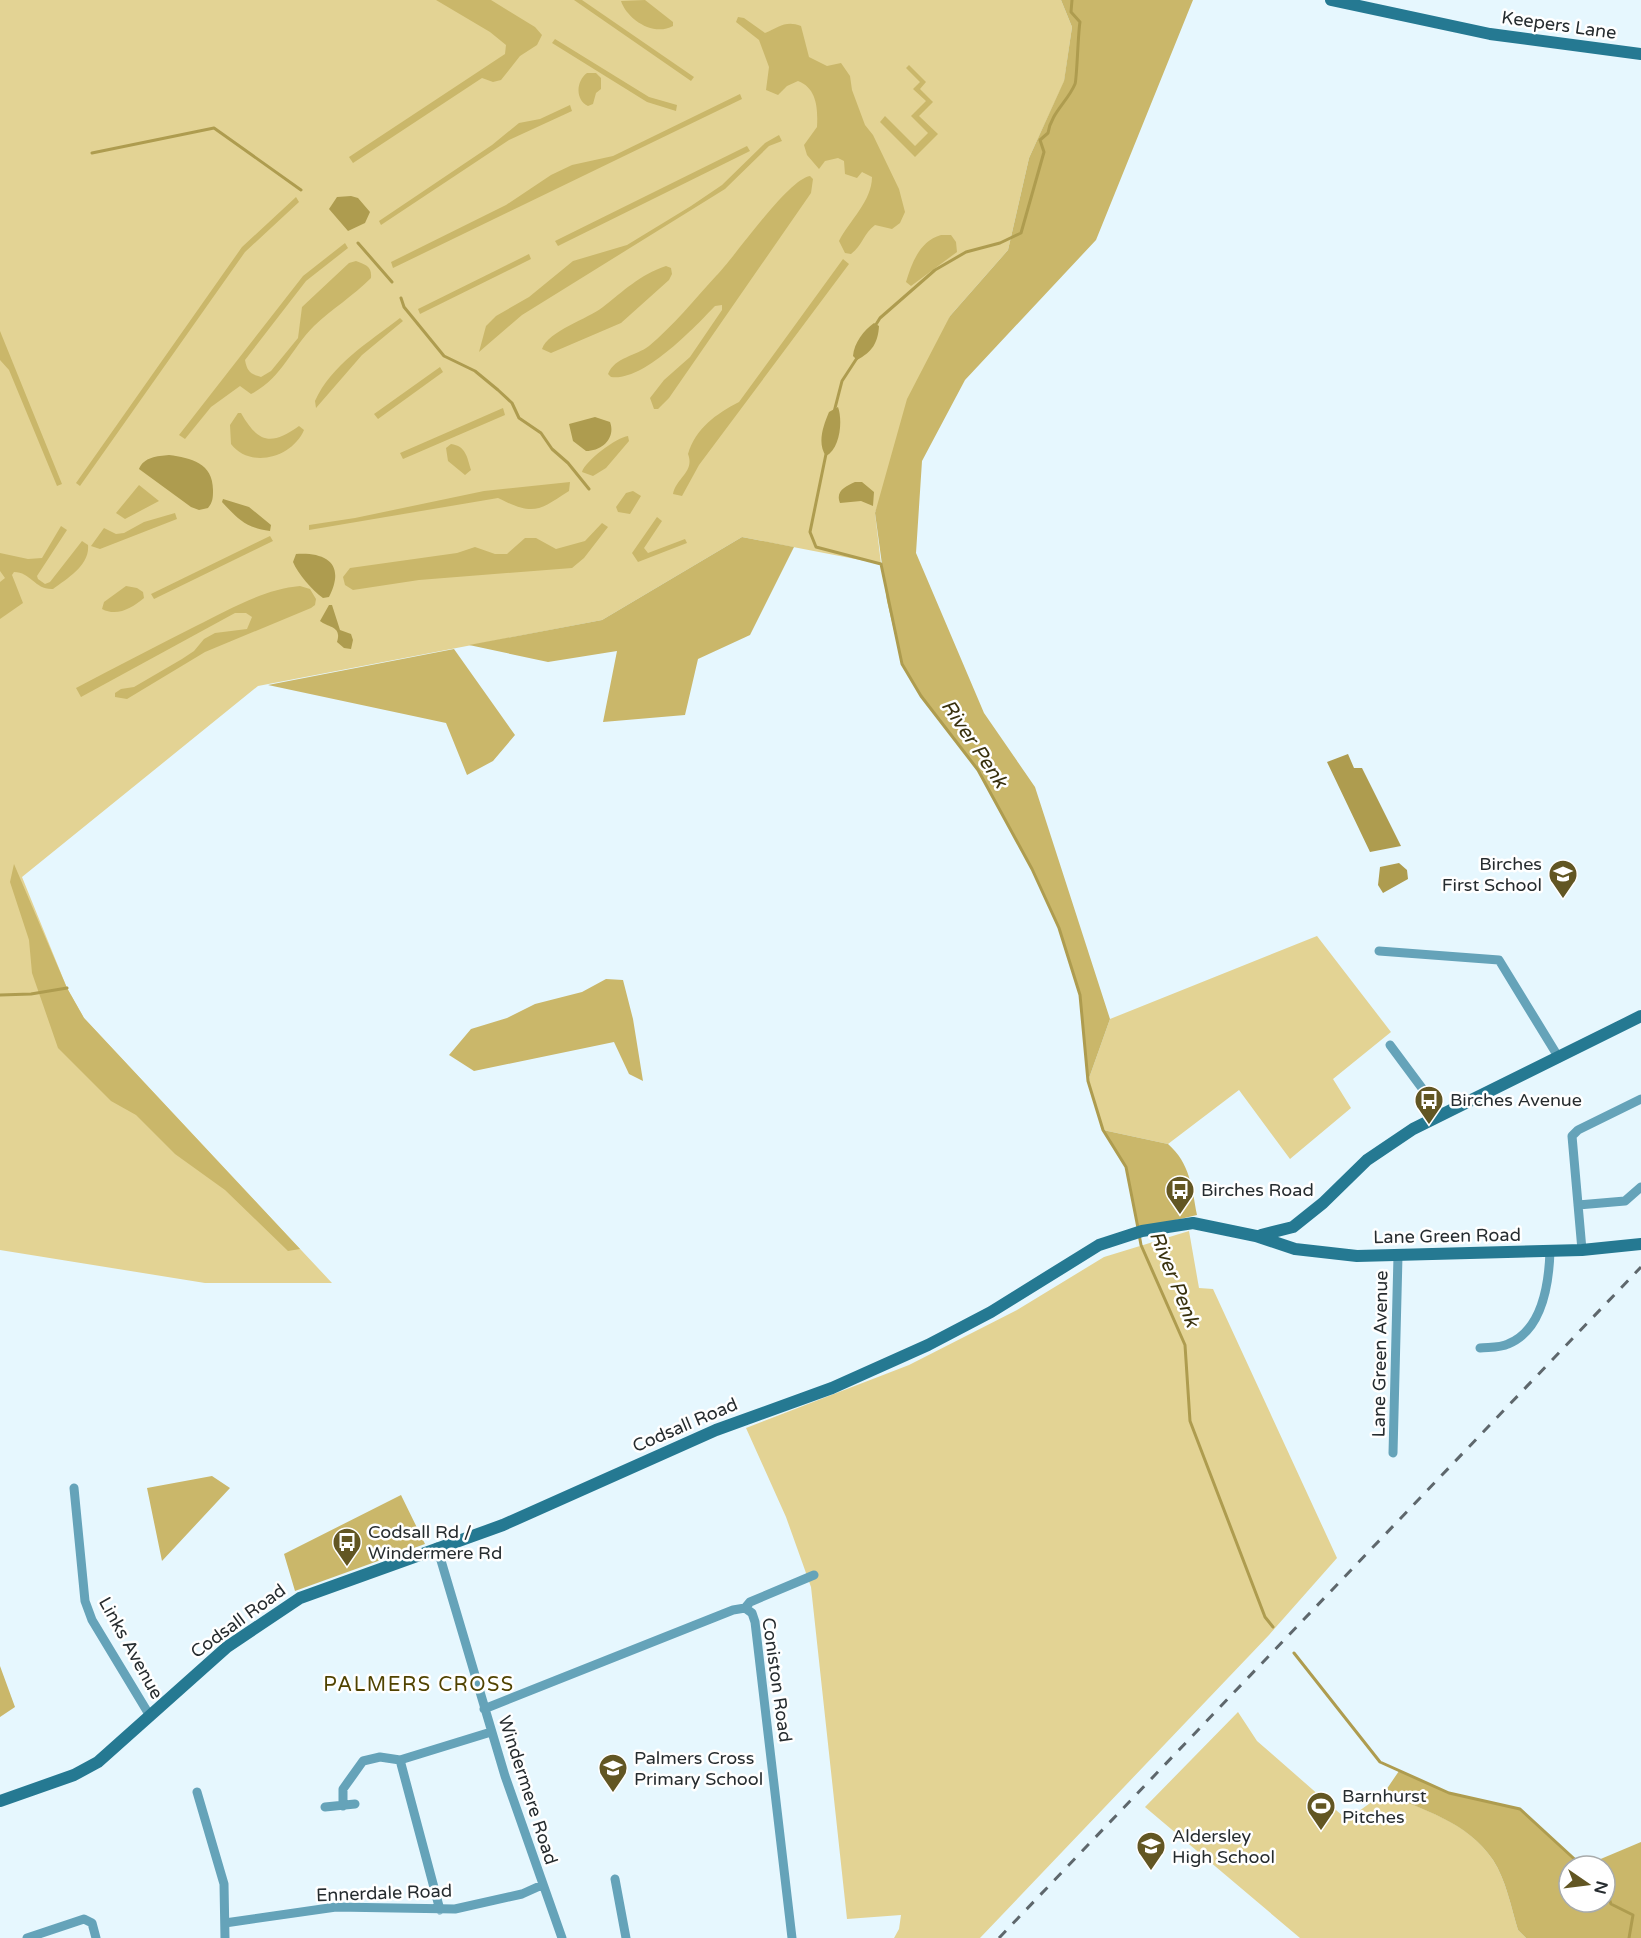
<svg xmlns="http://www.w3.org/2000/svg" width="1641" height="1938" viewBox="0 0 1641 1938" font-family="'Varela Round',sans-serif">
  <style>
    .green { fill: #e3d394 }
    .forest { fill: #cab76a }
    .water { fill: #ae9c4f }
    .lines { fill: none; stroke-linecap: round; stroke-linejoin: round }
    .stream { stroke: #ae9c4f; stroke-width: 3 }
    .street { stroke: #65a3b9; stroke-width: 9 }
    .secondary { stroke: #257992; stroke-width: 12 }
    .rail { stroke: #5e676c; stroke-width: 3; stroke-dasharray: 10 10; stroke-linecap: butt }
    .labels { text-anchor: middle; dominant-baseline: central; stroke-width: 5; stroke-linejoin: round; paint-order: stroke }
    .street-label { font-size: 18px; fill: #262c2f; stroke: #fff }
    .poi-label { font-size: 18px; fill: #262c2f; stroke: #fff; text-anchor: start }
    .water-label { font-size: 20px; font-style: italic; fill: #39310e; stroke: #fff }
    .neighbourhood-label { font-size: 20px; letter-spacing: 1.5px; fill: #504300; stroke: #fff }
  </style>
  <rect width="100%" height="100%" fill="#e6f7fe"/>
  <!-- green -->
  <path class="green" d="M 0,0 L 1061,0 L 1072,27 L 1064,82 L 1029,158 L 1008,250 L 950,316 L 875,513 L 881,564 L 742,537 L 602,620 L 258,686 L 22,877 L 67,988 L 84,1018 L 332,1283 L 205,1283 L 0,1250 Z
    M 1317,936 L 1391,1032 L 1333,1079 L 1351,1108 L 1290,1159 L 1239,1090 L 1168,1144 L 1103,1130 L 1088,1081 L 1110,1019 Z
    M 1189,1231 L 1199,1288 L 1213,1289 L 1337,1558 L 1269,1635 L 980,1938 L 894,1938 L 899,1929 L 901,1915 L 847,1919 L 811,1587 L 786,1517 L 746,1428 L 909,1365 L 1017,1310 L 1104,1257 Z
    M 1238,1712 L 1257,1741 L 1344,1817 L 1348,1819 L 1384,1793 C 1424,1810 1468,1822 1493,1860 C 1506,1880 1511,1907 1518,1930 L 1526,1938 L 1300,1938 L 1145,1807 Z"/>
  <!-- forest -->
  <path class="forest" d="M 436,0 L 491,0 L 535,27 L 542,35 L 537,45 L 520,56 L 501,80 L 493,82 L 482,78 L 353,163 L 349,157 L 505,54 L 506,45 L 490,32 Z
    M 574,0 L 582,0 L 694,77 L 691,81 Z
    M 645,0 L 673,22 L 673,26 C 653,37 627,19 621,1 Z
    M 1061,0 L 1193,0 L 1096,240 L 965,380 L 922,461 L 916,553 L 984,713 L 1035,787 L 1110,1019 L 1088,1081 L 1080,995 L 1059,928 L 1032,869 L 978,771 L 921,696 L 902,664 L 887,601 L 875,513 L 907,399 L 950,316 L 1008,250 L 1029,158 L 1064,81 L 1072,27 Z
    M 738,17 L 744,18 L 765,33 C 779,27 786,20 801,26 L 809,57 L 827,66 L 841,63 L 850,76 L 852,90 L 865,125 L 873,135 L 899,189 L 905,212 L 900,223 L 892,229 L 875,225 C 864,233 862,246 851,254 L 845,253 L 839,241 C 849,221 872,201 872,177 L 862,172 L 857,178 L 845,174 L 844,161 L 838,158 L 825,161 L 819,169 L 807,155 L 804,145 L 817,127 C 818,109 817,88 798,81 L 787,86 L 778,95 L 766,90 L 769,67 L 759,40 L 736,22 Z
    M 555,39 L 649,97 L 677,105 L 676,111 L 647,102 L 552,43 Z
    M 909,65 L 926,82 L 920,89 L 933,102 L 919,116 L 938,134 L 915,157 L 880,122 L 885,116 L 915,146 L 928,133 L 911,116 L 926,101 L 913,89 L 920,82 L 906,68 Z
    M 587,73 L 596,73 L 601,78 L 601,89 L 596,93 L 593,104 L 588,106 C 575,100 576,81 587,73 Z
    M 740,94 L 742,99 L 393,268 L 391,262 L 506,205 L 551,175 L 572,165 L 613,156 Z
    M 570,105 L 572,111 L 509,140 L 381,225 L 379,221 L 492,145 L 519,123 L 540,119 Z
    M 779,135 L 782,141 L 769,146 L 725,189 L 522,315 L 479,352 L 486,326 L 496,316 L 529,297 L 573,261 L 627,245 L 691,206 L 722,185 L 765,143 Z
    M 747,146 L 750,151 L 558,246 L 555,241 Z
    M 810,176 L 813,179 L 811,193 L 669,398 L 658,409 L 654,409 L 650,398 L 664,380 L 690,357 L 722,310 L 722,305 L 715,306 C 694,328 643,382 611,377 L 608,374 C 615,357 636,356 649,346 C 673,326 695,299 716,276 C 735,257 787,180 810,176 Z
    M 296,197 L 299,202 L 245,252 L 80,486 L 76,483 L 242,247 Z
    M 941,235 L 951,235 L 956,242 L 957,252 L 911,286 L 906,282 C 912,262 920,241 941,235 Z
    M 345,243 L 348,248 L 306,281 L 245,360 C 247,371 250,374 261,377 L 271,371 L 298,338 L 302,307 L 349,263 L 356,261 C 366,265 372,266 371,278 C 353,296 332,309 314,326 C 291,349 281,379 251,394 L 240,386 L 211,407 L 185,439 L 179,435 L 303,276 Z
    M 529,254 L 531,259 L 420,314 L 418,309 Z
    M 843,259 L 849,264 L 699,465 L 682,496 L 673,494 C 676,478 695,472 688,454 C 696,428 716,414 739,402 Z
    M 666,266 L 671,268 L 672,274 L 669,280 L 621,323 L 551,353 L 542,349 C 548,331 588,319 603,307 C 624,291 639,275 666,266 Z
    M 400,318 L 403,321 L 362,355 L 316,408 L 315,401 C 331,365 369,342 400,318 Z
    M 0,331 L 62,484 L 57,486 L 9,370 L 0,360 Z
    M 440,367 L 443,372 L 378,419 L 374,414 Z
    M 503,408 L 505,415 L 403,459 L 400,453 Z
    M 238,413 L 241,413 C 258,443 271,446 299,426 L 304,430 C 292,458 250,469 231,444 L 230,425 Z
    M 628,436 L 629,441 L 606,468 L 593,476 L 582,472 C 585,461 617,437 628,436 Z
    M 451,444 C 466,446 467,457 471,470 L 465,475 L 448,461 L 446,448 Z
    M 570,482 L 569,491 C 538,511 534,516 498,498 L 309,530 L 309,525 L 355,518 L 484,491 Z
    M 139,485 L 159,501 L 125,519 L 116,513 Z
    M 633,491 L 641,496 L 630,514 L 618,512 L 616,507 L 626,493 Z
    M 175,513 L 177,519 L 100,549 L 91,546 L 104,528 L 116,534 L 124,533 L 144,522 Z
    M 657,517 L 662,521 L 644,548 L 648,553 L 685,539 L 687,543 L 638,562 L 632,553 Z
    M 602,523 L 608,527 L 584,558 L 572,568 L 419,580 L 353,590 L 345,585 L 343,577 L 350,568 L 457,553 L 475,547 L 495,554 L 507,554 L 525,538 L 536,538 L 556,549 L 585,541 Z
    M 61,526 L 67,530 L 37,576 L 38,579 L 45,584 L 50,582 L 82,541 L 88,545 C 90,565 68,578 53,589 C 35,590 31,572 14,572 L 12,575 L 23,603 L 0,619 L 0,582 L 5,578 L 0,571 L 0,553 L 28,559 L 42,558 Z
    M 270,536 L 273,541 L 154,599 L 151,594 Z
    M 742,537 L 794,547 L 750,635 L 698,659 L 685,715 L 603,722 L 617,651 L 548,662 L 469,645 L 602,620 Z
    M 126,586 L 137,588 L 143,592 L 144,598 C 132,608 117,617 102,609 L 104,602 Z
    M 300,586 L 310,589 L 316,599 L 315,605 L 311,608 L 205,652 L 127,699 L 115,697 L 115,693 L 121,689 L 134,687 L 182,659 L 194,651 L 204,639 L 215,633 L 247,629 L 252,617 L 246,613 L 235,613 L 81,697 L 76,688 C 116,667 156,646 196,626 C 228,610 264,589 300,586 Z
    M 454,649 L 515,735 L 493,761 L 467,775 L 446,723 L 268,685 Z
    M 14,864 L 67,988 L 84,1018 L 300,1249 L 288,1251 L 225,1190 L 175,1154 L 136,1115 L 111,1101 L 58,1048 L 32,973 L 29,940 L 10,882 Z
    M 606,979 L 623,980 L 633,1019 L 643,1081 L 629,1074 L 614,1042 L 474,1071 L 449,1055 L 471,1029 L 507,1018 L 535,1004 L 582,992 Z
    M 1103,1130 L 1168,1144 C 1190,1163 1192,1188 1197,1215 L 1138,1229 L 1126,1167 Z
    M 212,1476 L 230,1488 L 162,1561 L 147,1488 Z
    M 401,1495 L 425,1544 L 295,1591 L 284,1554 Z
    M 0,1666 L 15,1707 L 0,1717 Z
    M 1399,1771 L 1449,1793 L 1520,1809 L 1582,1866 L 1569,1866 L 1569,1902 L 1605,1902 L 1605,1866 L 1584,1866 L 1641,1842 L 1641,1938 L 1526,1938 L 1518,1930 C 1511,1907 1506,1880 1493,1860 C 1468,1822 1423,1810 1384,1793 Z"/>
  <!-- water -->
  <path class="water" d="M 351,196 L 358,198 L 370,212 L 365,223 L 348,231 L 329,209 L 337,197 Z
    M 874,323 L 879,326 C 878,343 872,352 857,360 L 853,356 C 854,343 864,330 874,323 Z
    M 838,407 C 843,421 840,449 826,456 C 817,444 823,426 829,412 Z
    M 595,417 L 610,422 C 616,438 602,451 586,451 L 573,441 L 569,424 Z
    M 169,455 C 191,458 213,463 213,490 C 213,497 213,502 208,508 L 199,510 L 191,507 L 139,469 C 144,457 157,456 169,455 Z
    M 855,482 L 862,482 L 874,492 L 873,506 L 861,501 L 840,503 C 835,491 846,486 855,482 Z
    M 223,499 L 249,507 L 271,525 L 270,531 C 246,528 238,519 222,502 Z
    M 296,554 C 329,552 345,566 329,597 L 323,598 C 312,590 298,574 293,562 Z
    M 329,605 L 332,605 L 340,630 L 351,634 L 353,640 L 351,649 L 344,648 L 337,642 C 342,626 329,628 320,621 Z
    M 1348,754 L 1354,768 L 1362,768 L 1401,846 L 1370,852 L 1327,762 Z
    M 1399,863 L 1407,870 L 1408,879 L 1383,893 L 1378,885 L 1380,867 Z"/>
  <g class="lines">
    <!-- stream -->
    <path class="stream" d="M 92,153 L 214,128 L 301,190
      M 358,243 L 392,282
      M 401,298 L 404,307 L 444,356 L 475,371 L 498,390 L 512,403 L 519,418 L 541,433 L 552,449 L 568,463 L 589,489
      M 875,326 L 880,318 L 935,270 L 966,252 L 1000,243 L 1021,233 L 1044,152 L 1040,140 L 1048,133 C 1051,113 1068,101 1075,84 C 1077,79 1078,32 1080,22 L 1071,12 L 1072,0
      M 834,412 L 842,381 L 857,358
      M 826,454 L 810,532 L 816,547 L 881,564 L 902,664 L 921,696 L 978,770 L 1032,869 L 1059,928 L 1080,995 L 1088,1081 L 1103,1130 L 1126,1167 L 1138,1228
      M 0,995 L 31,994 L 67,988
      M 1139,1234 L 1141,1245 L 1185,1345 L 1190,1421 L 1265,1617 L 1273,1627
      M 1294,1653 L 1380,1762 L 1449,1793 L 1520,1809 L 1582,1866
      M 1605,1887 L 1611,1904 L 1633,1915 L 1629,1938"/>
    <!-- street -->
    <path class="street" d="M 1379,951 L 1499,960 L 1559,1058
      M 1390,1045 L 1442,1115
      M 1578,1205 L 1625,1201 L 1641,1187
      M 1582,1250 L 1572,1136 L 1578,1130 L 1641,1099
      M 1480,1348 C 1489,1347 1500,1348 1508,1344 C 1543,1330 1549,1283 1550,1251
      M 1393,1453 L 1398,1256
      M 74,1488 L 85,1601 L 92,1620 L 150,1716
      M 437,1547 L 505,1776 L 562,1938
      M 745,1608 L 752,1613 L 755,1622 L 792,1938
      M 484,1709 L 733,1610 L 745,1608 L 750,1602 L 814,1575
      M 400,1760 L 440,1910
      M 197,1792 L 224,1884 L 225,1938
      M 343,1806 L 343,1789 L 363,1761 L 380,1757 L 400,1760 L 491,1732
      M 325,1807 L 355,1804
      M 615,1879 L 626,1938
      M 225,1923 L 336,1907 L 455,1909 L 522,1894 L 542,1885
      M 27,1938 L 84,1919 L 92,1923 L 96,1938"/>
    <!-- secondary -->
    <path class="secondary" d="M 1331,0 L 1490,34 L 1641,54
      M 1261,1235 L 1293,1227 L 1323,1203 L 1367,1160 L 1413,1129 L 1641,1016
      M 0,1801 L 74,1775 L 98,1762 L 227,1647 L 300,1598 L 503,1525 L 716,1430 L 832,1388 L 928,1345 L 991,1312 L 1099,1245 L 1142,1231 L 1193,1223 L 1256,1236 L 1295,1249 L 1357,1256 L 1582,1250 L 1641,1244"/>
    <!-- rail -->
    <path class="rail" d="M 999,1938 L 1641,1267"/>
  </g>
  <!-- icons -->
  <defs>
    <g id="school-pin" transform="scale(1.5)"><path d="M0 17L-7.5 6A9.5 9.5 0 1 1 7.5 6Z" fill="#625623" stroke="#fff"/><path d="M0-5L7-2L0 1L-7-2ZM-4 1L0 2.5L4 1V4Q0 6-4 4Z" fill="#fff"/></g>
    <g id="bus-pin" transform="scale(1.5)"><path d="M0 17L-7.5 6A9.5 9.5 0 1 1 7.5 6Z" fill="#625623" stroke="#fff"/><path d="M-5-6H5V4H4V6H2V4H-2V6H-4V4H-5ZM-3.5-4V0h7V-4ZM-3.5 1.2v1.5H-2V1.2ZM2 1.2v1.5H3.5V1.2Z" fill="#fff"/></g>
    <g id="stadium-pin" transform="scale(1.5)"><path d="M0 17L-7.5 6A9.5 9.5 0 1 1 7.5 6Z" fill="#625623" stroke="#fff"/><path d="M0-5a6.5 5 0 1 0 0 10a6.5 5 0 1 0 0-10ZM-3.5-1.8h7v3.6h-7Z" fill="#fff"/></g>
  </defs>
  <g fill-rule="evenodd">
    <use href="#school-pin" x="1563" y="874"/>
    <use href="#bus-pin" x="1429" y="1100"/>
    <use href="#bus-pin" x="1180" y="1190"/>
    <use href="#bus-pin" x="347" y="1542"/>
    <use href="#school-pin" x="613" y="1768"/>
    <use href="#stadium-pin" x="1321" y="1806"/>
    <use href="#school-pin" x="1151" y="1846"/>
  </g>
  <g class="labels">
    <!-- street labels -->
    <g class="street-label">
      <text transform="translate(1559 25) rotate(8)">Keepers Lane</text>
      <text transform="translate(1447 1236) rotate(-1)">Lane Green Road</text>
      <text transform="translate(1380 1354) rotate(-89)">Lane Green Avenue</text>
      <text transform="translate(685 1425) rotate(-23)">Codsall Road</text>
      <text transform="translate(238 1621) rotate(-36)">Codsall Road</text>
      <text transform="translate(131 1648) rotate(61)">Links Avenue</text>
      <text transform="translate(777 1680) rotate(82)">Coniston Road</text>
      <text transform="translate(528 1790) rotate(72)">Windermere Road</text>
      <text transform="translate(384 1893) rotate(-2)">Ennerdale Road</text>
    </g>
    <!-- poi labels -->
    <g class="poi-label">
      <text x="1542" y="864" text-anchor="end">Birches<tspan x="1542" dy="21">First School</tspan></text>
      <text x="1450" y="1100">Birches Avenue</text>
      <text x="1201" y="1190">Birches Road</text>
      <text x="368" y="1532">Codsall Rd /<tspan x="368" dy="21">Windermere Rd</tspan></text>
      <text x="634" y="1758">Palmers Cross<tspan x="634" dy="21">Primary School</tspan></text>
      <text x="1342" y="1796">Barnhurst<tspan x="1342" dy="21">Pitches</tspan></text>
      <text x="1172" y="1836">Aldersley<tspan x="1172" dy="21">High School</tspan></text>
    </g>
    <!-- water labels -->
    <g class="water-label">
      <text transform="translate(974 744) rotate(56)">River Penk</text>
      <text transform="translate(1174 1279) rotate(68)">River Penk</text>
    </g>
    <!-- neighbourhood labels -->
    <g class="neighbourhood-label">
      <text x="419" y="1685">PALMERS CROSS</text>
    </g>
  </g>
  <!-- north arrow -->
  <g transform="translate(1587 1884) rotate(104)"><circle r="28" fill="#ffffff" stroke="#a8abac" stroke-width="1.5"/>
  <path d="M0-4.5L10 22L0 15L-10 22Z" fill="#625623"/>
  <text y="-9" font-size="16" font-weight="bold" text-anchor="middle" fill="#262c2f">N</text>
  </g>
</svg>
